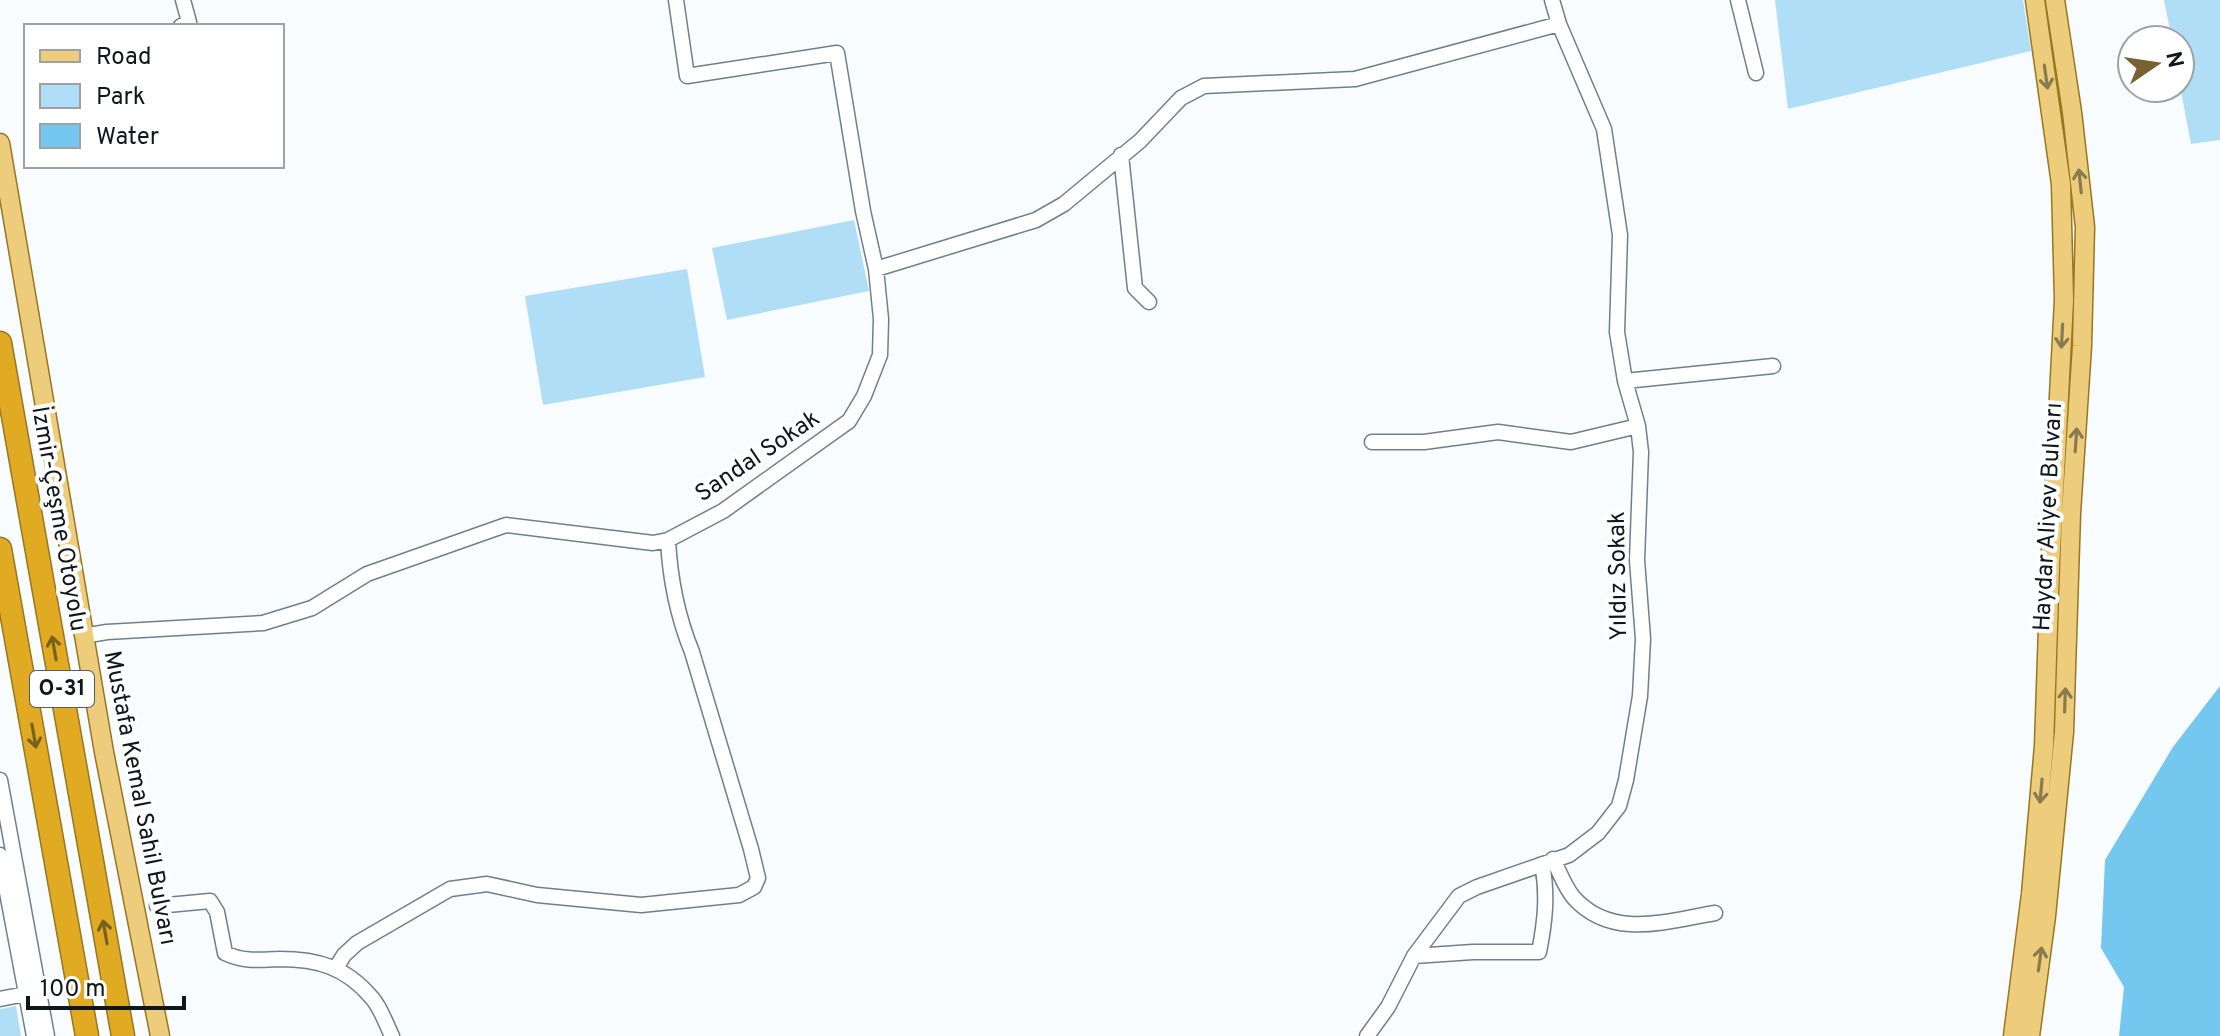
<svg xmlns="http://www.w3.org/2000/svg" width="2220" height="1036" viewBox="0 0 2220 1036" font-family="Overpass,sans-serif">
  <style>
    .green { fill: #b0def6 }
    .water { fill: #74c7ef }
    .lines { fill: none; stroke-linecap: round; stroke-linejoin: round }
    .minor-casing { stroke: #6c818d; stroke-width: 17 }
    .major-casing { stroke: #977720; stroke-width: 21 }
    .highway-casing { stroke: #977720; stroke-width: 25 }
    .minor { stroke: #fff; stroke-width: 14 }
    .major { stroke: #edcc7b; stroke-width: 18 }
    .highway { stroke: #e1aa23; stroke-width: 22 }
    .oneway { stroke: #897b50 }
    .oneway2 { stroke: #78601f }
    .labels { text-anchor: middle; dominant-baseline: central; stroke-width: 8; stroke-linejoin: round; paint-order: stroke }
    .shield { fill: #fff; stroke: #565d5f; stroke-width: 2 }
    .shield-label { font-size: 22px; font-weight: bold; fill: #0e171b }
    .street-label { font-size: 24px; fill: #0e171b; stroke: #fff }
  </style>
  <rect width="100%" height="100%" fill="#f8fcff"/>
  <!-- green -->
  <path class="green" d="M 1775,0 L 2023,0 L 2031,51 L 1788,109 Z
    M 2164,0 L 2220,0 L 2220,140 L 2191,144 L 2180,86 L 2180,40 L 2172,40 Z
    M 854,220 L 869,291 L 727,320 L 712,248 Z
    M 687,269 L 705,377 L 543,405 L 525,296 Z
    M 16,1006 L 21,1036 L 0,1036 L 0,1009 Z"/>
  <!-- water -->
  <path class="water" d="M 2220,686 L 2220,1036 L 2119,1036 L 2124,987 L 2101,948 L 2105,860 L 2173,747 Z"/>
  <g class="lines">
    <!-- minor casing -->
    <g class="minor-casing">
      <path id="minor" d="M 1738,0 L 1756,73
        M 181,26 L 189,22 L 183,0
        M 1121,155 L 1135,288 L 1149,302
        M 876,269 L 1036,220 L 1064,204 L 1140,141 L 1181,98 L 1204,86 L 1355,79 L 1559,24
        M 1625,381 L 1773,366
        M 1372,442 L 1424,442 L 1498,432 L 1571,442 L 1638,426
        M 83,636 L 107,632 L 263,623 L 312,608 L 367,574 L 506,525 L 653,543 L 668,540 L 723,511 L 849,421 L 864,396 L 880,355 L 881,319 L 876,269 L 863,211 L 837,53 L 687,76 L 676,0
        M 0,780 L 47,1036
        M 0,855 L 34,1036
        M 1553,859 C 1559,871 1565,888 1574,898 C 1612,940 1667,921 1715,913
        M 157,906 L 210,901 L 217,912 L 225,953 C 243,962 259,960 279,959 C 318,959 346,967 372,998 C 381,1008 386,1024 392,1036
        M 1414,956 L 1473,952 L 1539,952 C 1545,922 1548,894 1542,864
        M 336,968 L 344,955 L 357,943 L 450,889 L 487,884 L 537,895 L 641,905 L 739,895 L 754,887 L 758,878 L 751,849 L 692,652 C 677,615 670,580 668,540
        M 0,999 L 26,994
        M 1367,1036 L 1388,1007 L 1414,956 L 1459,896 L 1477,887 L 1569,855 L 1598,833 L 1619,806 L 1626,780 L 1640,696 L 1643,639 L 1637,560 L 1641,452 L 1638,426 L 1625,381 L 1617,332 L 1620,235 L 1604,129 L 1559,24 L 1552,0"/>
    </g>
    <!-- major casing -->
    <g class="major-casing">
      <path id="major" d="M 0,143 L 104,752 L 160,1036
        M 2013,1036 L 2031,894 L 2044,746 L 2050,568 L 2064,300 L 2061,184 L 2035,0
        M 2030,1036 L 2046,916 L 2064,732 L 2071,513 L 2082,346 L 2085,227 L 2072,112 L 2055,0"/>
    </g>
    <!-- highway casing -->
    <g class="highway-casing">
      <path id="highway" d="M 0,343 L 123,1036
        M 0,549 L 87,1036"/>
    </g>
    <!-- minor -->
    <use href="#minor" class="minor"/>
    <!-- major -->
    <use href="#major" class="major"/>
    <!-- highway -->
    <use href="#highway" class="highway"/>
  </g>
  <!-- one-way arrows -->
  <defs><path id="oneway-shaft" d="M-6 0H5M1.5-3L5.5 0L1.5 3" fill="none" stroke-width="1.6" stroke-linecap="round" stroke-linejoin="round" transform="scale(2)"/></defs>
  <g class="oneway">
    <use href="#oneway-shaft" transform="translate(2046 77) rotate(82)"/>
    <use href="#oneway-shaft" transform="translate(2080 181) rotate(-96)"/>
    <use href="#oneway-shaft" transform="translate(2062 336) rotate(93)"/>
    <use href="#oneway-shaft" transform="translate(2076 440) rotate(-86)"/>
    <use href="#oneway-shaft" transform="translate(2065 700) rotate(-88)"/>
    <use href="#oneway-shaft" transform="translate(2041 791) rotate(95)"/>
    <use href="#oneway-shaft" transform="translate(2040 959) rotate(-82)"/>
  </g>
  <g class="oneway2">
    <use href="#oneway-shaft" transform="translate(54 648) rotate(-100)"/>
    <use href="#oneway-shaft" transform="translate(34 736) rotate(80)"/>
    <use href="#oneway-shaft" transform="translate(105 932) rotate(-100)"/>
  </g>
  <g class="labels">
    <!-- shield labels -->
    <rect class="shield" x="30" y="671" width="64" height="36" rx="6"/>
    <g class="shield-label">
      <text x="62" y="689">O-31</text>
    </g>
    <!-- street labels -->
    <g class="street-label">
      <text transform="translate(758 457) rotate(-34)">Sandal Sokak</text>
      <text transform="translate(2049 517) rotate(-87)">Haydar Aliyev Bulvarı</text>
      <text transform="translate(58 519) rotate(80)">İzmir-Çeşme Otoyolu</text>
      <text transform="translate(1619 576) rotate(-91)">Yıldız Sokak</text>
      <text transform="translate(139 798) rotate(79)">Mustafa Kemal Sahil Bulvarı</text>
    </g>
  </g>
  <!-- legend -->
  <rect x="24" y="24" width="260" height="144" fill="#ffffff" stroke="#9fa2a4" stroke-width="2"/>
  <rect x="40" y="50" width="40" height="12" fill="#edcc7b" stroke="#9fa2a4" stroke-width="2"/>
  <text x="96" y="64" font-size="24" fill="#0e171b">Road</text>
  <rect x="40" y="84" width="40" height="24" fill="#b0def6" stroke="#9fa2a4" stroke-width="2"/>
  <text x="96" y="104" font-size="24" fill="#0e171b">Park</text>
  <rect x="40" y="124" width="40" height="24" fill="#74c7ef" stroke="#9fa2a4" stroke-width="2"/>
  <text x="96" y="144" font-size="24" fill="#0e171b">Water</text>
  <!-- north arrow -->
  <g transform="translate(2156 64) rotate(77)"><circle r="38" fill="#ffffff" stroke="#9fa2a4" stroke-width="2"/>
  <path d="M0-6L14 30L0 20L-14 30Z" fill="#796132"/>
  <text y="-12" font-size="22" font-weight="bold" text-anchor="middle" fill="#0e171b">N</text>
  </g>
  <!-- scale -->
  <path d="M28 996v12h156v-12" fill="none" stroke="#0e171b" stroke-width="4"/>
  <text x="40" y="996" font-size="24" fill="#0e171b" stroke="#ffffff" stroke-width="6" paint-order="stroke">100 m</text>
</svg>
